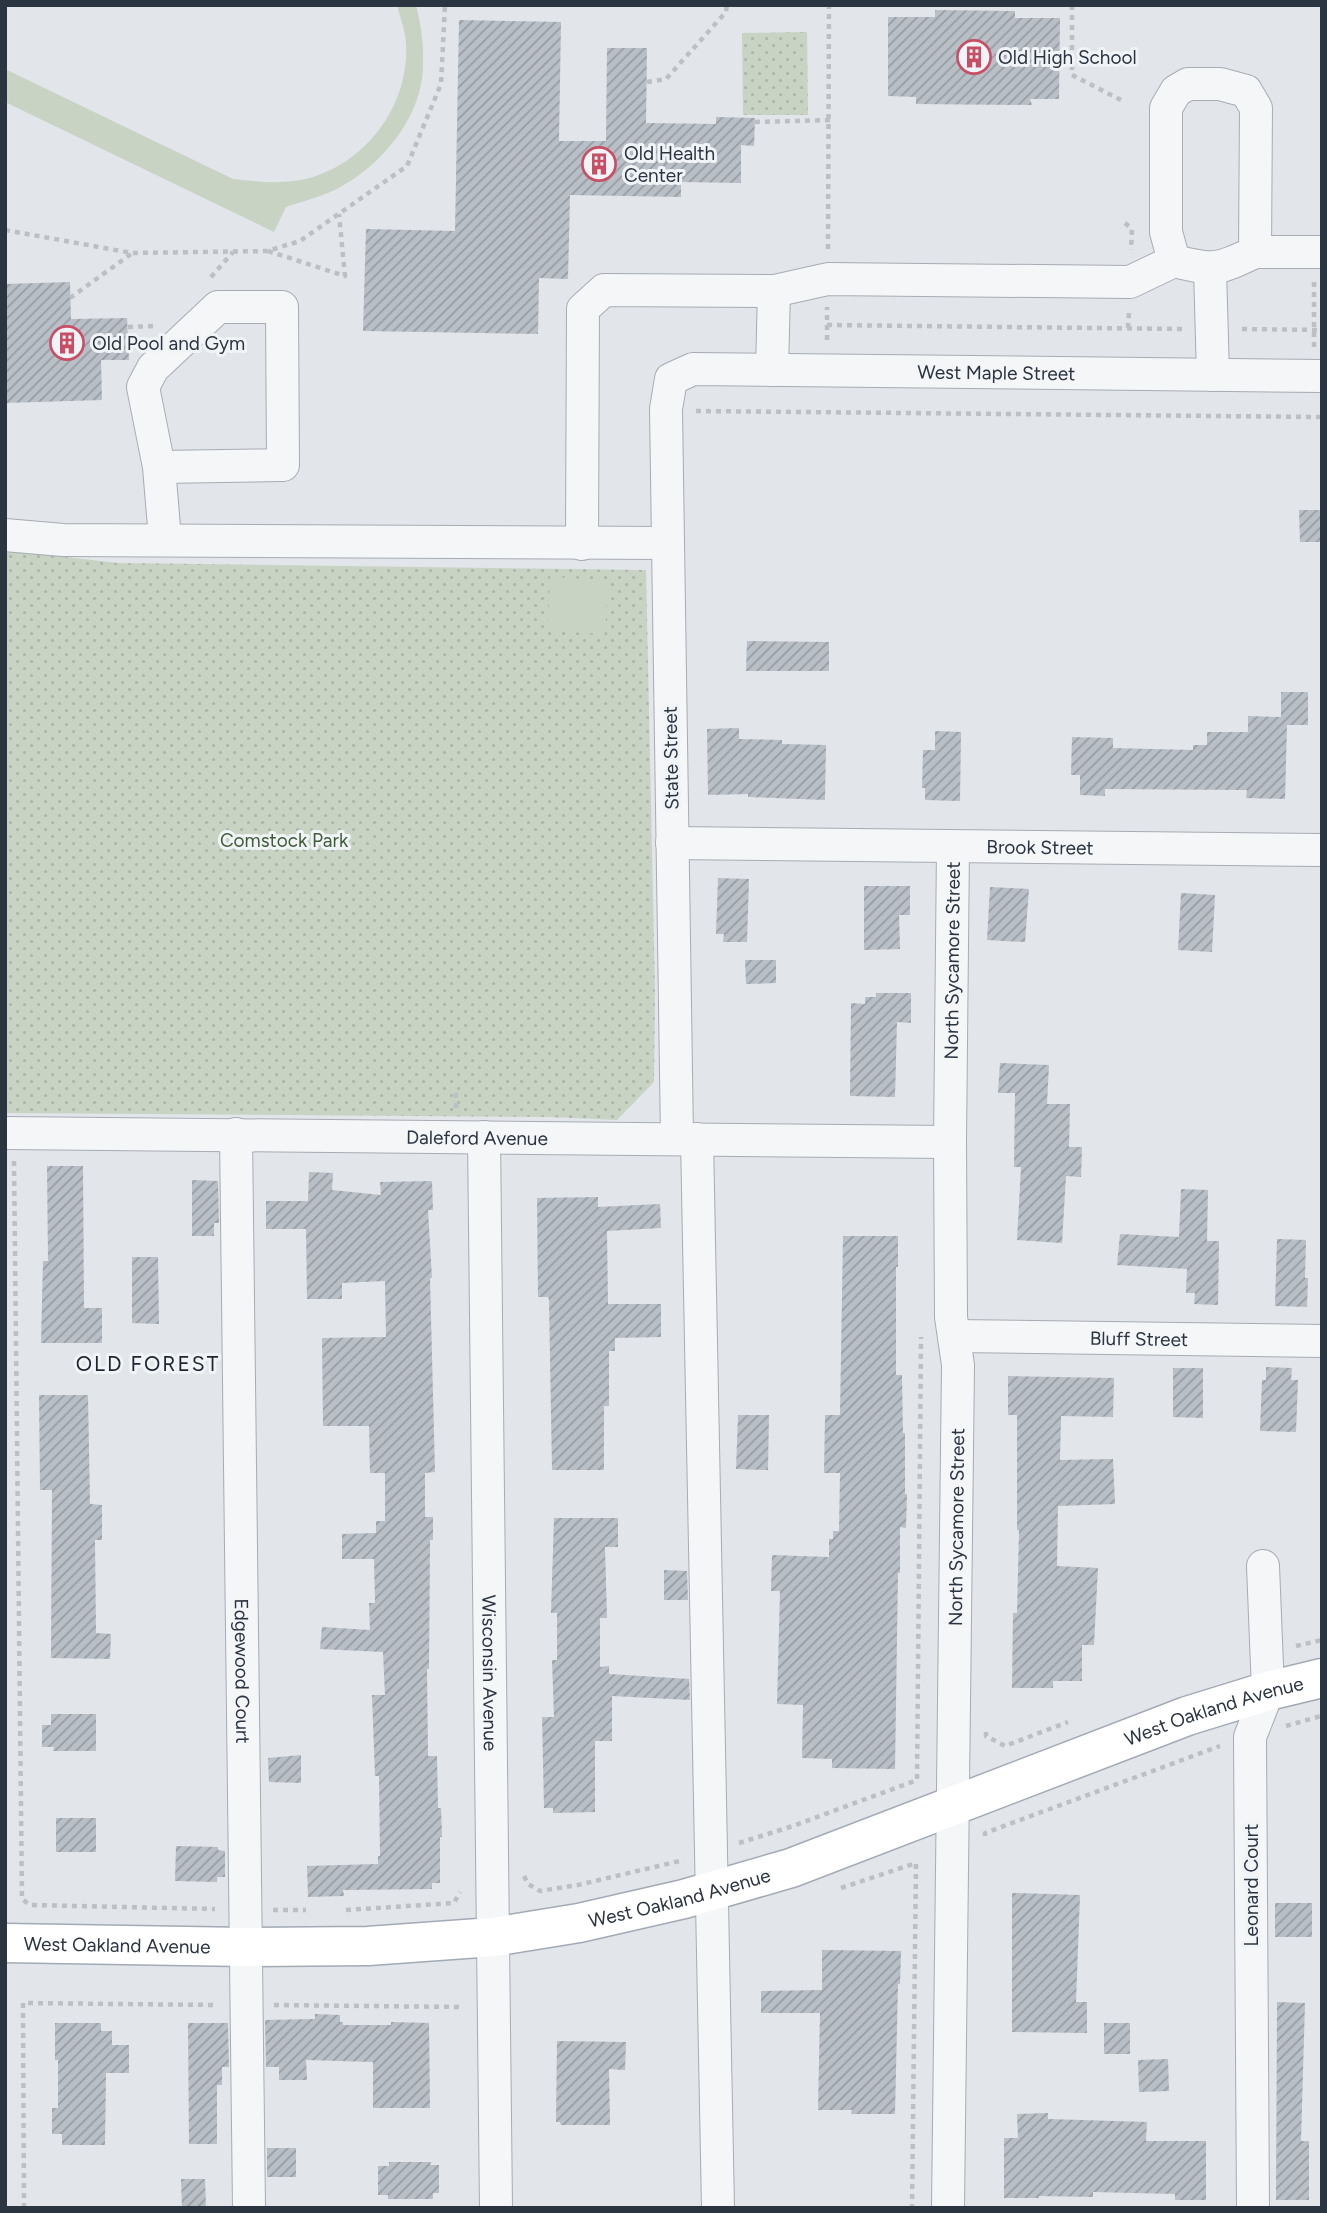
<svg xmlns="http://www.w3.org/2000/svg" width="1327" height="2213" viewBox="0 0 1327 2213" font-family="Figtree,sans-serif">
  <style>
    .park { fill: url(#park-dots) }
    .pitch { fill: #c8d3c3 }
    .building { fill: url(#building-hatch) }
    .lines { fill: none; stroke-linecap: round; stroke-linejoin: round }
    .minor-casing { stroke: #a7acb4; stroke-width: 34 }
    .major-casing { stroke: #a2aab5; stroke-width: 41 }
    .path { stroke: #bcc0c5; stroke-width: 4.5; stroke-dasharray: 5 5; stroke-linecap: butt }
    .minor { stroke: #f4f6f8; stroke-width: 32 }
    .major { stroke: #fff; stroke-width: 38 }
    .labels { text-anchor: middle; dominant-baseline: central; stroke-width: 6; stroke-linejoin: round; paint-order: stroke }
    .poi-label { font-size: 19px; fill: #2b3441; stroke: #f1f4f7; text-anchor: start }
    .street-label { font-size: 19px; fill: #2b3441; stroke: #f1f4f7 }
    .park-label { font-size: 19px; fill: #415c39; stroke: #f1f4f7 }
    .neighbourhood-label { font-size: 21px; letter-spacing: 2px; fill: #1d2532; stroke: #f1f4f7 }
  </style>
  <defs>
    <pattern id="park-dots" width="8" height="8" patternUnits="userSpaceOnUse" patternTransform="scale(1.75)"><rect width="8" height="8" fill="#c8d3c3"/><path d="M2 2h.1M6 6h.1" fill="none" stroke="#acb6a9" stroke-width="1.8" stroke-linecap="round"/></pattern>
    <pattern id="building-hatch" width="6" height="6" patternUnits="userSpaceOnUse" patternTransform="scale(1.75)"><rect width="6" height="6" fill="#b9bfc6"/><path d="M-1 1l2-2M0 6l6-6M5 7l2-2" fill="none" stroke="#979ca2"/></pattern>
  </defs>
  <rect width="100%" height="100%" fill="#e2e5ea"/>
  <!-- park -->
  <path class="park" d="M 807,32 L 808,115 L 743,115 L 742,33 Z
    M 5,550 L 118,563 L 646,570 L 655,992 L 654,1082 L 617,1120 L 549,1117 L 5,1113 Z"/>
  <!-- pitch -->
  <path class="pitch" d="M 397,5 L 416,5 C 421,25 424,45 423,65 C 423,114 384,163 342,186 C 325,196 304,201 286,207 L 274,232 L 5,102 L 5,69 L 233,179 C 259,182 287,185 313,177 C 370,159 410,102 406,42 C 405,30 400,17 397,5 Z
    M 550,577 L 608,580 L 605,634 L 548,631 Z"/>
  <!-- building -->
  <path class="building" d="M 935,10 L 1015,11 L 1015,18 L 1060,18 L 1059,99 L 1030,99 L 1032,105 L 916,104 L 916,97 L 888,96 L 888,17 L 935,17 Z
    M 459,20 L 561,22 L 559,141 L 606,141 L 607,48 L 647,48 L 646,123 L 716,124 L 716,117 L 755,118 L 754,146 L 741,145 L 741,183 L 681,182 L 681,197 L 570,195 L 568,279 L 539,278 L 538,334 L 363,331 L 366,229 L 455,231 Z
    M 70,282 L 71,319 L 127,318 L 129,360 L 101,360 L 102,400 L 5,403 L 5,284 Z
    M 1299,510 L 1322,510 L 1322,542 L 1300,542 Z
    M 747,641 L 829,642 L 829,671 L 746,671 Z
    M 1281,692 L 1308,692 L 1308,725 L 1287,725 L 1285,799 L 1246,798 L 1247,790 L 1105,789 L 1105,796 L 1080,795 L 1080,775 L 1071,775 L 1072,737 L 1113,738 L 1113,748 L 1193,750 L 1193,745 L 1207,745 L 1207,732 L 1248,732 L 1248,716 L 1281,717 Z
    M 739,728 L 739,739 L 782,740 L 782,744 L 826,745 L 825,800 L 748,797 L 748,794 L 708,795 L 707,729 Z
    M 935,731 L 961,732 L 960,801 L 925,800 L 925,788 L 922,788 L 923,750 L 935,750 Z
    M 718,878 L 749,879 L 747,942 L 723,942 L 724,934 L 716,934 Z
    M 864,886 L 910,886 L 910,915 L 899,915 L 900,949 L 864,950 Z
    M 990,887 L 1029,889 L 1025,942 L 987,940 Z
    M 1181,893 L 1215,895 L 1212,952 L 1178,950 Z
    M 745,960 L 776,960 L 776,983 L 746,984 Z
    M 876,993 L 911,993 L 911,1023 L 897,1022 L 895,1097 L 850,1096 L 851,1003 L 865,1004 L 865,997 L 876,997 Z
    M 1000,1063 L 1049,1065 L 1047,1104 L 1070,1104 L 1069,1147 L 1082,1147 L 1081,1177 L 1066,1176 L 1062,1243 L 1017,1240 L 1021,1167 L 1014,1167 L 1015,1093 L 998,1093 Z
    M 47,1166 L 83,1166 L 84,1308 L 102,1308 L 102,1343 L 41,1343 L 43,1261 L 48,1261 Z
    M 309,1172 L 333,1173 L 332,1190 L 381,1195 L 380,1182 L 432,1181 L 433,1210 L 428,1210 L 432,1278 L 430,1278 L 435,1472 L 425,1473 L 425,1517 L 433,1517 L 433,1540 L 430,1540 L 429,1669 L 427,1669 L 428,1756 L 437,1756 L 438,1808 L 441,1808 L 442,1837 L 440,1837 L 440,1883 L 432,1883 L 432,1889 L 343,1890 L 344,1896 L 308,1897 L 307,1866 L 378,1864 L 378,1856 L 380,1856 L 379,1776 L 375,1776 L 372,1695 L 385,1695 L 383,1652 L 320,1649 L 322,1627 L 370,1630 L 369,1603 L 375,1603 L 374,1559 L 342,1559 L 342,1534 L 376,1533 L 376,1521 L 385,1521 L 385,1473 L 370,1473 L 369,1426 L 323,1426 L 322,1338 L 386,1337 L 385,1281 L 342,1283 L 342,1299 L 307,1299 L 306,1229 L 266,1229 L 266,1201 L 308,1201 Z
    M 192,1180 L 218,1181 L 219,1223 L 214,1223 L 214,1236 L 192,1236 Z
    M 1181,1189 L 1208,1190 L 1207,1241 L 1219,1241 L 1218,1305 L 1194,1304 L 1195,1293 L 1186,1293 L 1187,1269 L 1117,1265 L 1120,1234 L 1179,1237 Z
    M 598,1197 L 598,1207 L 660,1204 L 661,1228 L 607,1231 L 608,1304 L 661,1304 L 661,1337 L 615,1338 L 615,1351 L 609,1351 L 609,1406 L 604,1406 L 604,1470 L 552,1470 L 549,1300 L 548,1297 L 538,1297 L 537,1198 Z
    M 843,1236 L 898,1236 L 898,1267 L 896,1267 L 896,1375 L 902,1375 L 903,1433 L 905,1433 L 905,1494 L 907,1494 L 906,1528 L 900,1527 L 900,1573 L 898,1573 L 895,1769 L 832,1768 L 832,1759 L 802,1758 L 803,1705 L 777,1704 L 780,1591 L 771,1591 L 772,1555 L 829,1557 L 829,1539 L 833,1539 L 833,1531 L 839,1531 L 840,1473 L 824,1473 L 825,1415 L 840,1415 Z
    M 1277,1239 L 1306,1240 L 1305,1278 L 1308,1278 L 1307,1307 L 1275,1306 Z
    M 132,1257 L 158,1257 L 159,1324 L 132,1323 Z
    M 1266,1367 L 1292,1368 L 1291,1380 L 1298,1380 L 1296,1432 L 1260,1431 L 1262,1380 L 1266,1380 Z
    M 1173,1368 L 1203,1368 L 1203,1418 L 1173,1417 Z
    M 1008,1376 L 1114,1378 L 1113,1417 L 1061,1416 L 1060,1460 L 1113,1459 L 1115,1504 L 1058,1506 L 1057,1566 L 1098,1568 L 1094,1645 L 1082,1645 L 1082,1681 L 1053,1681 L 1053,1688 L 1012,1688 L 1013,1613 L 1017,1613 L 1019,1530 L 1017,1530 L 1017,1415 L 1008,1415 Z
    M 39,1395 L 88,1395 L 90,1504 L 102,1505 L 102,1540 L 95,1540 L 96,1633 L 111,1634 L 110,1659 L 51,1658 L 52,1490 L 40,1490 Z
    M 738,1415 L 769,1415 L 768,1470 L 736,1469 Z
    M 554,1518 L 618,1518 L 618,1547 L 605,1547 L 607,1618 L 600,1618 L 600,1667 L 609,1666 L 609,1674 L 689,1679 L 690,1700 L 612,1696 L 612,1741 L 595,1741 L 595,1812 L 553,1813 L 553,1808 L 544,1808 L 542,1717 L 554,1717 L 552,1660 L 557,1660 L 557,1613 L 551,1613 Z
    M 664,1570 L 687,1571 L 688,1600 L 664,1600 Z
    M 51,1714 L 96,1714 L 96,1751 L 53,1751 L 54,1747 L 42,1747 L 42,1725 L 51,1725 Z
    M 301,1755 L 301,1783 L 269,1782 L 268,1758 Z
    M 56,1818 L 96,1818 L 96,1852 L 56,1852 Z
    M 176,1846 L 218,1847 L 218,1850 L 225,1851 L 225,1877 L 217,1877 L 217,1882 L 175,1881 Z
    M 1012,1893 L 1080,1895 L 1076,2002 L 1087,2002 L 1087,2033 L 1012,2032 Z
    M 1275,1903 L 1312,1903 L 1312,1937 L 1275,1937 Z
    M 822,1950 L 901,1951 L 900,1984 L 898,1984 L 895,2114 L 851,2114 L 852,2110 L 818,2110 L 820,2013 L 761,2013 L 761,1991 L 822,1990 Z
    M 1277,2002 L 1305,2003 L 1301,2141 L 1309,2141 L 1309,2200 L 1276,2200 Z
    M 315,2014 L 340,2015 L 340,2022 L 343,2022 L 343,2025 L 391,2025 L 391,2022 L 429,2023 L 430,2108 L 373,2108 L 373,2062 L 306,2060 L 307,2080 L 279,2080 L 279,2067 L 266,2067 L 265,2020 L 315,2019 Z
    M 55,2023 L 101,2023 L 101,2031 L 112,2031 L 112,2045 L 129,2045 L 129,2073 L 106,2073 L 105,2145 L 62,2145 L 62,2134 L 52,2134 L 52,2108 L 58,2108 L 58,2060 L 55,2060 Z
    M 188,2023 L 228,2023 L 229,2067 L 222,2067 L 222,2085 L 217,2085 L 217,2144 L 189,2144 Z
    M 1104,2023 L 1130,2023 L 1130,2054 L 1104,2054 Z
    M 557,2041 L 626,2042 L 625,2070 L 609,2069 L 610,2125 L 561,2125 L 560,2122 L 556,2122 Z
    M 1168,2059 L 1169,2091 L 1139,2092 L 1138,2060 Z
    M 1048,2113 L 1048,2119 L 1147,2122 L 1146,2141 L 1206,2141 L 1206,2200 L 1175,2200 L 1175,2194 L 1093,2192 L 1093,2197 L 1039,2196 L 1039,2198 L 1004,2198 L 1004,2138 L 1018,2138 L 1017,2114 Z
    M 267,2148 L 296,2148 L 296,2177 L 267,2177 Z
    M 389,2162 L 431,2162 L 430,2165 L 439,2165 L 439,2193 L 433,2193 L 433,2199 L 388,2199 L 388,2195 L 378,2195 L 378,2166 L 389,2166 Z
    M 181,2179 L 205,2179 L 206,2208 L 182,2208 Z"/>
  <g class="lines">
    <!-- minor casing -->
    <g class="minor-casing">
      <g id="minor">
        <path d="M 1188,84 L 1220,84 L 1246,91 L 1256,108 L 1255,252 C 1217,270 1215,271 1174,261 L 1166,232 L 1166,108 L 1176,91 Z"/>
        <path d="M 1255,252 L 1322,252"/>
        <path d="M 1210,269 L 1213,375"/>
        <path d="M 772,370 L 774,291"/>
        <path d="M 159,467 L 283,465 L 282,307 L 218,307 L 153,368 L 143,387 L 159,467 L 165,539"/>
        <path d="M 5,535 L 63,540 L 668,543"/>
        <path d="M 582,544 L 583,309 L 604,290 L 774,291 L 828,279 L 1130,282 L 1174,261"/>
        <path id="s1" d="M 672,843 L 1322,850"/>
        <path id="s2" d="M 5,1133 L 950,1142"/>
        <path id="s3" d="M 236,1134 L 249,2208"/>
        <path id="s4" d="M 484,1137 L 496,2208"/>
        <path id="s5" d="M 677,1138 L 666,409 L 671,379 L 693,369 L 1322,376"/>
        <path d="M 697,1139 L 718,2208"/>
        <path id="s6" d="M 955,1336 L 1322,1341"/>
        <path id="s7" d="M 948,2208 L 958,1365 L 951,1317 L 950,1142 L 953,847"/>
        <path d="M 1253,2208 L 1250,1737 L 1268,1691 L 1263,1566"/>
      </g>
    </g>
    <!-- major casing -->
    <g class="major-casing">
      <g id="major">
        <path id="s8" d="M 5,1943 L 245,1947 L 368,1946 L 493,1937 L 579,1923 L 684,1899 L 791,1868 L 1187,1716 L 1268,1691 L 1322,1678"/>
      </g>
    </g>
    <!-- path -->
    <path class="path" d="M 1072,5 L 1072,75 L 1123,101
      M 647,82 L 666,79 L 726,12 L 727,5
      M 755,122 L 830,120
      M 1125,223 L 1132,229 L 1131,250
      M 5,230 L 132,253 L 267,251 L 300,241 L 407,166 L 441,84 L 445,5
      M 828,249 L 829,5
      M 268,251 L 345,276 L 339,214
      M 211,277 L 233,252
      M 1314,282 L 1314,347
      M 70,298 L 131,254
      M 827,325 L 1184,329
      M 128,327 L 154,326
      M 1128,328 L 1129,312
      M 1242,329 L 1322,330
      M 827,340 L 827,307
      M 696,411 L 1322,417
      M 456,1093 L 456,1110
      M 14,1161 L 22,1899 L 30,1905 L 215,1909
      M 1296,1646 L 1322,1640
      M 1286,1726 L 1321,1716
      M 986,1732 L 986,1736 L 1005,1746 L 1068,1722
      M 985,1836 L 985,1833 L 1220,1746
      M 739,1843 L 793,1826 L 917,1780 L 921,1337
      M 524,1876 L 528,1884 L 540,1891 L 578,1885 L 684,1860
      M 841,1888 L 916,1863 L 912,2208
      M 273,1910 L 306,1910
      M 346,1910 L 454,1903 L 460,1892
      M 274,2005 L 462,2007 L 462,2009
      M 24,2208 L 23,2003 L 216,2005"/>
    <!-- minor -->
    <use href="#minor" class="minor"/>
    <!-- major -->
    <use href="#major" class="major"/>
  </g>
  <!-- icons -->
  <defs>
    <g id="building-ring" transform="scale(1.75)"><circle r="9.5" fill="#f1f4f7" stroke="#c84e66" stroke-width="1.5"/><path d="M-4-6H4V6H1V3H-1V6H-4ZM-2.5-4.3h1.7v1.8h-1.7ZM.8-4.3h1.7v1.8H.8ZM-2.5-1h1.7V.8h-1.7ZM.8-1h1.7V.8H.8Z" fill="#c84e66"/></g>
  </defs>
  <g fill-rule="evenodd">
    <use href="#building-ring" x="974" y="57"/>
    <use href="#building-ring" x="599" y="164"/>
    <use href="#building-ring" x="67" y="343"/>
  </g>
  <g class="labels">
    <!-- poi labels -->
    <g class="poi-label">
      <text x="998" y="57">Old High School</text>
      <text x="624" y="153">Old Health<tspan x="624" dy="22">Center</tspan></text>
      <text x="92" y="343">Old Pool and Gym</text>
    </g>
    <!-- street labels -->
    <g class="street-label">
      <text stroke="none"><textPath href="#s5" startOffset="1087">West Maple Street</textPath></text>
      <text transform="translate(671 758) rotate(-91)">State Street</text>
      <text stroke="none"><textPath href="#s1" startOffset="368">Brook Street</textPath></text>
      <text stroke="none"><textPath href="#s7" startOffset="1248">North Sycamore Street</textPath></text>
      <text stroke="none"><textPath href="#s2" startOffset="472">Daleford Avenue</textPath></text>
      <text stroke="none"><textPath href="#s6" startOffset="184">Bluff Street</textPath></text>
      <text stroke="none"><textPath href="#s7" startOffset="681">North Sycamore Street</textPath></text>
      <text stroke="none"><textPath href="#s3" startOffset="537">Edgewood Court</textPath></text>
      <text stroke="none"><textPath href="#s4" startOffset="536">Wisconsin Avenue</textPath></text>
      <text stroke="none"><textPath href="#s8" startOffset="1246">West Oakland Avenue</textPath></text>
      <text transform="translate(1251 1885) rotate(-90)">Leonard Court</text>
      <text stroke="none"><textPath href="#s8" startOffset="679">West Oakland Avenue</textPath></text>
      <text stroke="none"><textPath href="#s8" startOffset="112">West Oakland Avenue</textPath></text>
    </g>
    <!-- park labels -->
    <g class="park-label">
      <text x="284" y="840">Comstock Park</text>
    </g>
    <!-- neighbourhood labels -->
    <g class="neighbourhood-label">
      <text x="148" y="1363">OLD FOREST</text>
    </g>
  </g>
  <!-- border -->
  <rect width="1327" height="2213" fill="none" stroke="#2b3441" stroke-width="14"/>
</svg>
